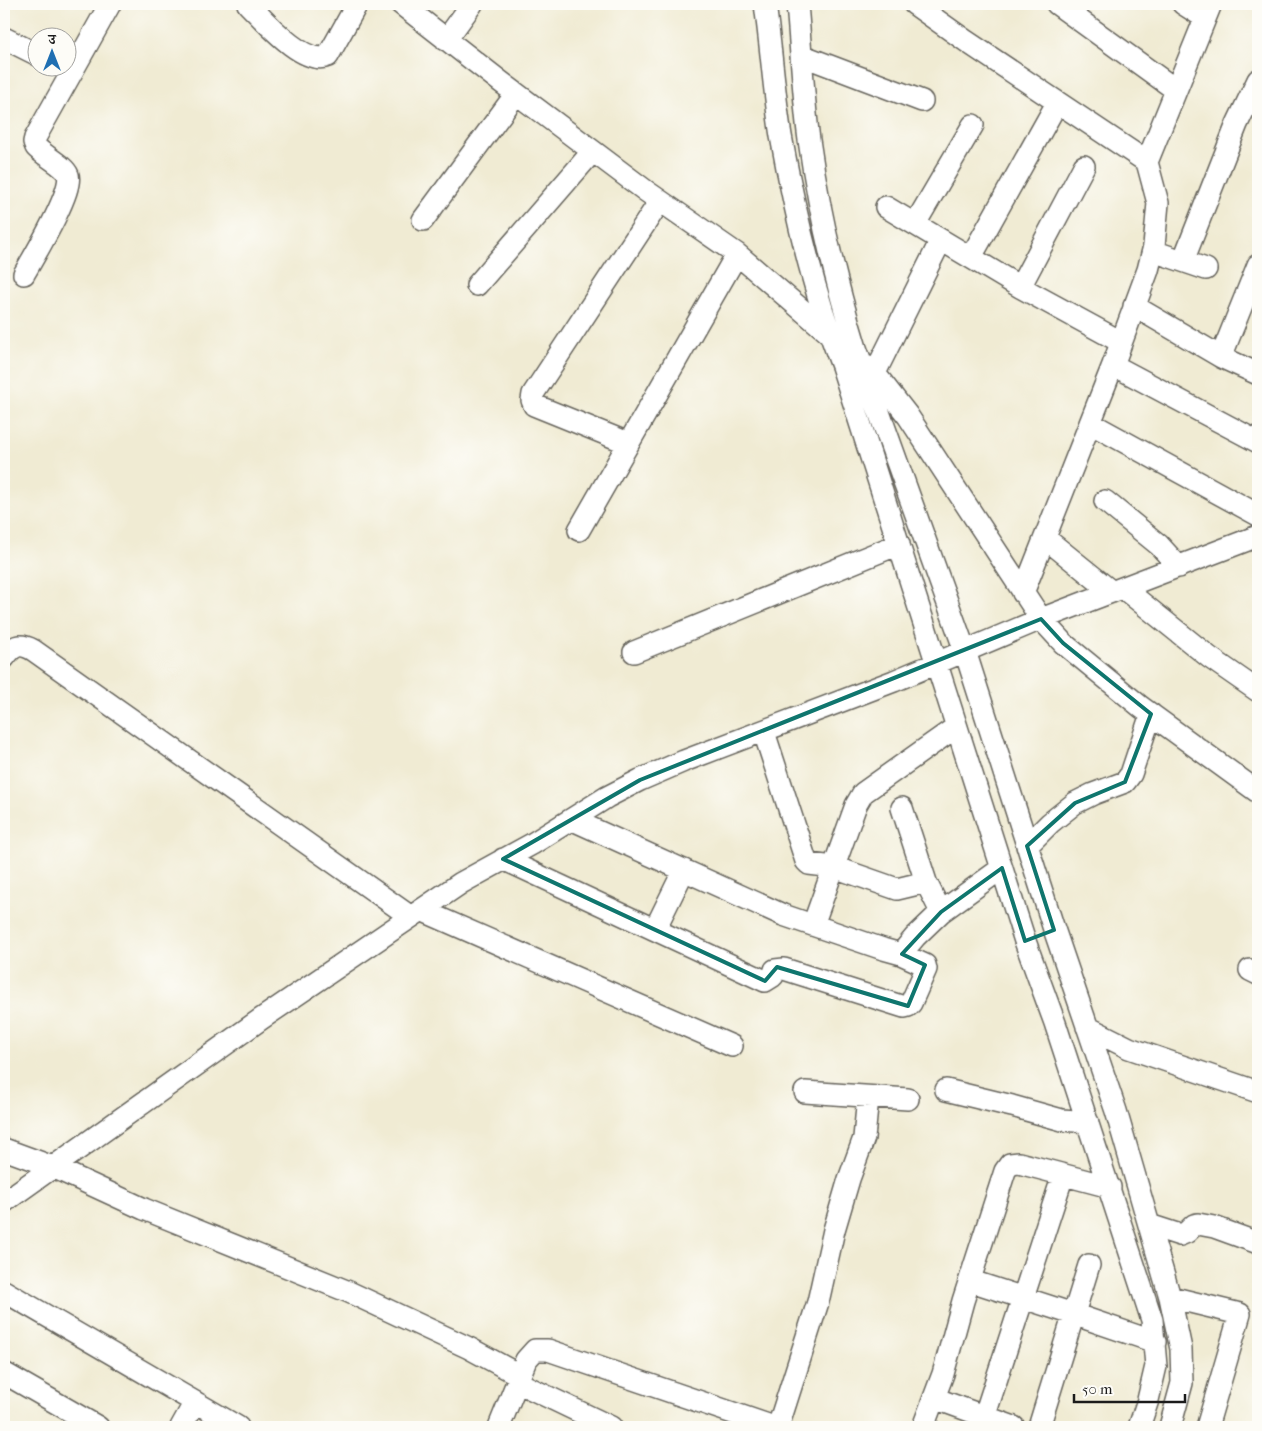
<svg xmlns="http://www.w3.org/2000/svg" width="1262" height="1431" viewBox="0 0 1262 1431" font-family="'IM FELL French Canon','Noto Serif Devanagari',serif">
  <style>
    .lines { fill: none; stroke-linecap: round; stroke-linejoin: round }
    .minor-casing { stroke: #66645c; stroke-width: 24 }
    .minor { stroke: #fff; stroke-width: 21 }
    .marked { fill: none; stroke: #0f766e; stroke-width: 4; stroke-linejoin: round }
  </style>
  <rect width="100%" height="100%" fill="#fdfcf7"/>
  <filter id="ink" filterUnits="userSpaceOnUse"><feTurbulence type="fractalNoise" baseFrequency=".02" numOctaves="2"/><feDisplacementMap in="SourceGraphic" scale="10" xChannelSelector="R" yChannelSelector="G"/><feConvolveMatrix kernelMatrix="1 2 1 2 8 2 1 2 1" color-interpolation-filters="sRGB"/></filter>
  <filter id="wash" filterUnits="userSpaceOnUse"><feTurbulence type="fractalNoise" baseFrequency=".0096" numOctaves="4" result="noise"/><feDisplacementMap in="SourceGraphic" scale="20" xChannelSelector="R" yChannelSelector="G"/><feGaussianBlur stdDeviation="1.12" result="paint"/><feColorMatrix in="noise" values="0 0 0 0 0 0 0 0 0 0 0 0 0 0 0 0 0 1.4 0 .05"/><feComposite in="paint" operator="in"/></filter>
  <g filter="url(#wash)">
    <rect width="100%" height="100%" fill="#f0ebd3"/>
  </g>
  <g filter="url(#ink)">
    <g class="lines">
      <!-- minor casing -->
      <g class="minor-casing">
        <path id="minor" d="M 248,4 C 264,20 304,67 328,56 L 357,4
          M 401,4 L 501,82 L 646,191 L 737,254 L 831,335
          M 765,4 C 771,47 774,92 781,136 C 795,214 813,292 842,366 L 1025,941 L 1055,1023 L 1152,1320 L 1156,1366 L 1148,1400 L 1139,1427
          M 797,4 C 801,49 803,95 809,140 C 819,211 835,280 856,348 L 965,651 L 1053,926 L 1116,1111 L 1149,1225 L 1170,1297 L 1181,1349 L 1182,1383 L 1170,1427
          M 914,4 L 966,41 L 1147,162
          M 1057,4 L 1176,90
          M 1183,4 L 1205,18
          M 4,38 L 38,55
          M 446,40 L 472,4
          M 801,55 L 922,101
          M 886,207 L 1020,287 L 1121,342
          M 423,220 L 516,94
          M 915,224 L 973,125
          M 1153,251 L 1206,269
          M 971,257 L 1057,103
          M 1183,261 L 1237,124 L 1258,80
          M 24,274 C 33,258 74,190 68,175 C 65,166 43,155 36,147 L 34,142 L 35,138 L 110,4
          M 477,285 L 593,151
          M 1020,287 L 1084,166
          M 1134,306 L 1221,357 L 1258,265
          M 1221,357 L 1258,374
          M 1113,365 L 1258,442
          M 869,366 L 908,416 L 1041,619 L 1063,643 L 1141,707 L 1258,792
          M 875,373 L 941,240
          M 1090,423 L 1258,515
          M 628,443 L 534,405 L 532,400 L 533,394 L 660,201
          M 1105,501 L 1159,545 L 1179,567
          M 579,530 L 737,254
          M 1045,538 L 1112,592
          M 1123,588 L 1209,657 L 1258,691
          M 1023,593 L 1113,365 L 1148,270 L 1154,246 L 1158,203 L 1147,162 L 1211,4
          M 634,652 L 899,544
          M 4,658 C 13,646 19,642 33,650 L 411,917
          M 764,732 L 806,861 L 809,864 L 834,867 L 897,889 L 926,882 L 941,912
          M 902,808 L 926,882
          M 573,820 L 783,915 L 883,949 L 901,954 L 915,937 L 941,912 L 1002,868
          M 1027,846 L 1050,823 L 1075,803 L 1093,794 L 1125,782 L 1131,774 L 1151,714
          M 503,859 L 765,981 L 773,976 L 775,970 L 784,969 L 904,1007 L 908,1006 L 911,1003 L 926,969 L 925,965 L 901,954
          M 421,910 L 732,1046
          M 813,925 L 856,805 L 863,793 L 956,727
          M 655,929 L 684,870
          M 1250,970 L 1258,974
          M 1087,1027 L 1129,1048 L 1258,1092
          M 946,1090 L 1012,1106 L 1062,1120 L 1088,1122
          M 805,1092 L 908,1099
          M 4,1149 L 53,1167 L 144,1209 L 349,1292 L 469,1348 L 519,1375
          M 4,1202 L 261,1019 L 461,883 L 532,844 L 607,797 L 640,780 L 684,761 L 894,681 L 1041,619 L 1258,536
          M 1149,1225 L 1180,1235 L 1187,1232 L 1194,1225 L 1198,1224 L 1214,1227 L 1258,1243
          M 971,1281 L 1073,1314 L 1155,1342
          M 4,1291 L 238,1427
          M 1170,1297 L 1240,1314 L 1207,1427
          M 4,1373 L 98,1427
          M 517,1382 L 611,1427
          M 934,1398 L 1014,1427
          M 181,1427 L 195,1402
          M 499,1427 L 526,1360 L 535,1350 L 548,1350 L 774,1427
          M 778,1427 L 818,1302 L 834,1230 L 849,1179 L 864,1138 L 868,1097
          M 923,1427 L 943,1374 L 963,1301 L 1005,1171 L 1010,1164 L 1019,1163 L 1110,1187
          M 981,1427 L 1063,1175
          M 1039,1427 L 1089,1265"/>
      </g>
      <!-- minor -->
      <use href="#minor" class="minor"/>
    </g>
  </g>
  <!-- marked area -->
  <path class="marked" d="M 1041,619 L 1063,643 L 1151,714 L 1125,782 L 1075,803 L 1027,846 L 1054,930 L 1025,941 L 1002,868 L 941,912 L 902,954 L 925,965 L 908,1006 L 777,967 L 765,981 L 503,859 L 640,780 Z"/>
  <!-- margin -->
  <rect width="1262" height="1431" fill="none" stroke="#fdfcf7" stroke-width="20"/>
  <!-- north arrow -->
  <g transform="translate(52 52)"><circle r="24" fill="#fdfcf7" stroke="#a3a29f"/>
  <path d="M0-4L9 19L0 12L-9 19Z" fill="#1f6fb2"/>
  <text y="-8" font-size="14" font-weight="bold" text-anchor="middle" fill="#1c1c1c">उ</text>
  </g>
  <!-- scale -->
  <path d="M1074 1394v8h111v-8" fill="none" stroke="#1c1c1c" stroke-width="2.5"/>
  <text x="1082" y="1394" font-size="15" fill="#1c1c1c" stroke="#fdfcf7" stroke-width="4" paint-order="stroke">50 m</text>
</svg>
